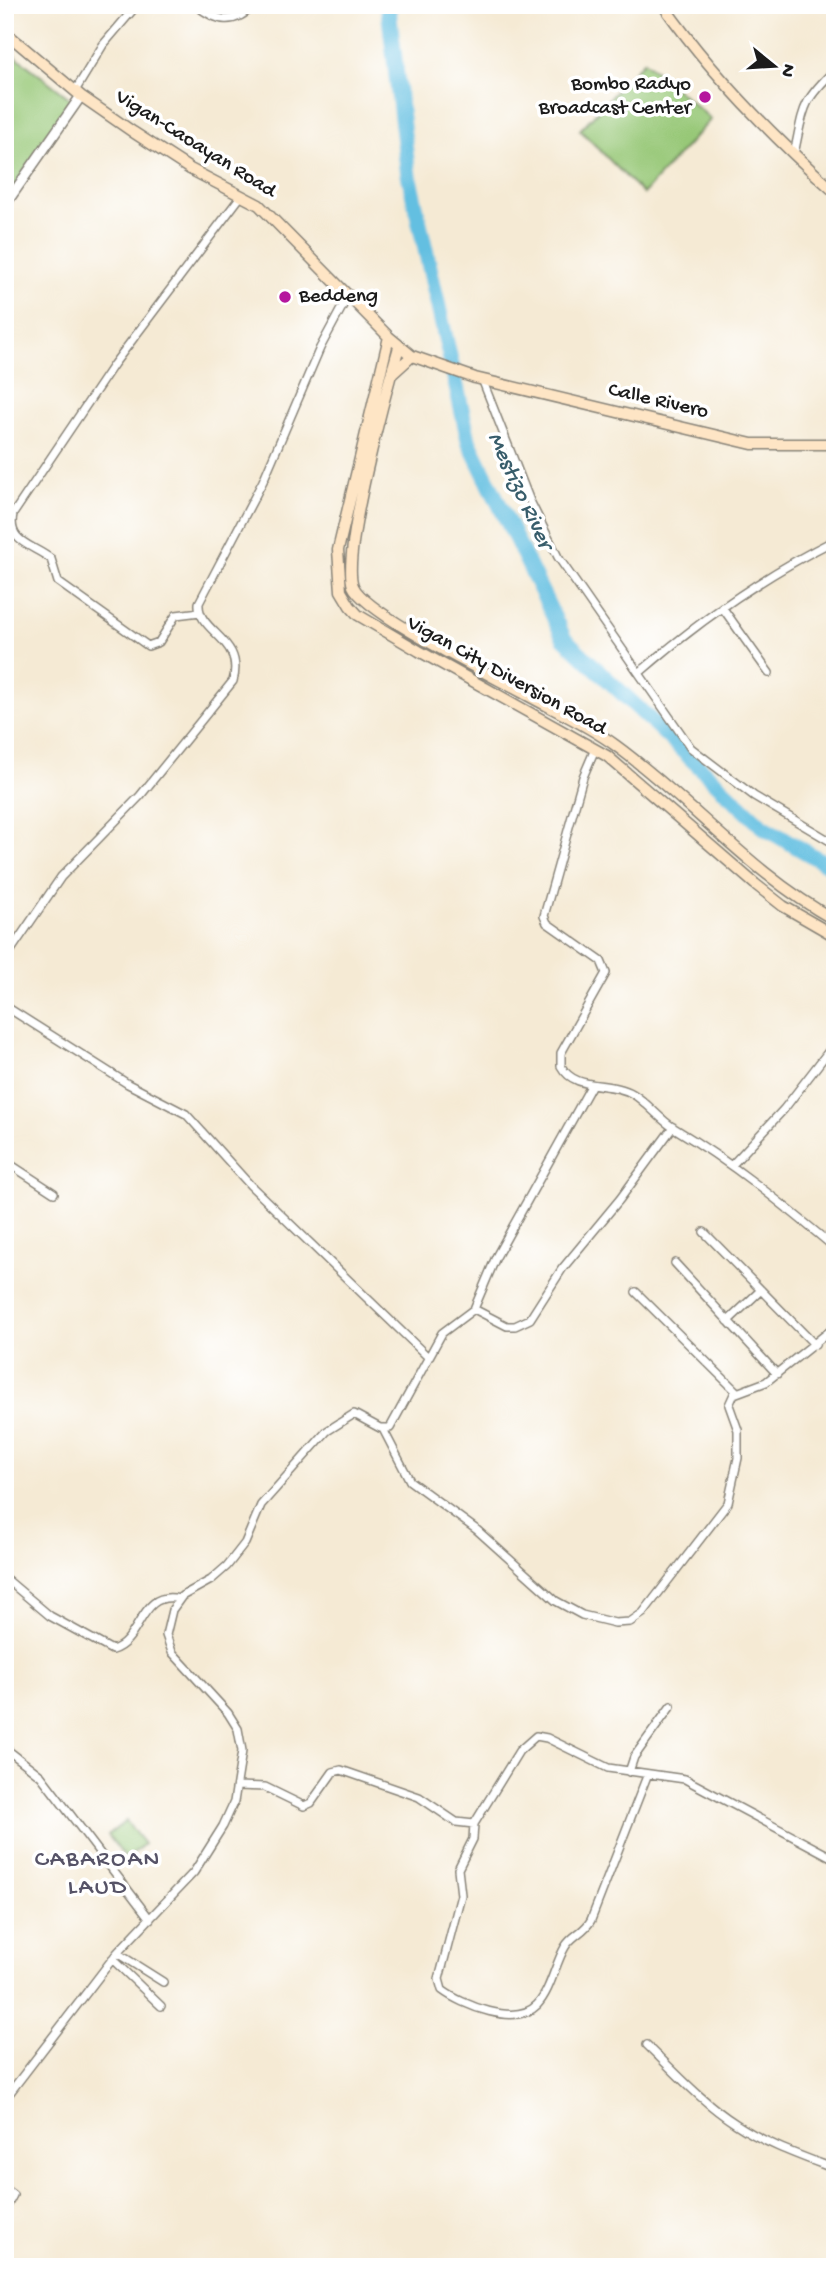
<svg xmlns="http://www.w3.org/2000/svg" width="840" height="2272" viewBox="0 0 840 2272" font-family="'Gochi Hand',sans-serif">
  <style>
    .green { fill: #97c877; stroke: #5a724a; stroke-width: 2 }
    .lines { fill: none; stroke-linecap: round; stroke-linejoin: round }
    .river { stroke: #63bfe1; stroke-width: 16 }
    .minor-casing { stroke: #888378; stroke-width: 10 }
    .tertiary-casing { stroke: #888378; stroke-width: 12 }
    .secondary-casing { stroke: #888378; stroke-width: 13 }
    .minor { stroke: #fff; stroke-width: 7 }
    .tertiary { stroke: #fff; stroke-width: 9 }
    .secondary { stroke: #fee5c5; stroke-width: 10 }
    .poi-dot { fill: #b5179e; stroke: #fff; stroke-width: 2.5 }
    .labels { text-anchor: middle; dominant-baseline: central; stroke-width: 7; stroke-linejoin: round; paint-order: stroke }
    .poi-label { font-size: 21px; fill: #1c1c1c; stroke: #fff; text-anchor: end }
    .street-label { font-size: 21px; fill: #1c1c1c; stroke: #fff }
    .water-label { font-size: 23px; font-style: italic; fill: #385d6b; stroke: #fff }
    .quarter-label { font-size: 24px; letter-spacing: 2px; fill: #565367; stroke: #fff }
  </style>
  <rect width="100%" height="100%" fill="#fff"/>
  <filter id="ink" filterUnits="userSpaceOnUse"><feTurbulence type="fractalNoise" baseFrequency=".0143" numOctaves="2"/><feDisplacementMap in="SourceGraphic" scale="14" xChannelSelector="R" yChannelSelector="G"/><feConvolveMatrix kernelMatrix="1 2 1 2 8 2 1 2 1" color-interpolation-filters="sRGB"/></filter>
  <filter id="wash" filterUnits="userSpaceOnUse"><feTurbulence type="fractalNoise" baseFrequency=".00686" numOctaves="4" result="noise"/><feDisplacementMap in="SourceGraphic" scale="28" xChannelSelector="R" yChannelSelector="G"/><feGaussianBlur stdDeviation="1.57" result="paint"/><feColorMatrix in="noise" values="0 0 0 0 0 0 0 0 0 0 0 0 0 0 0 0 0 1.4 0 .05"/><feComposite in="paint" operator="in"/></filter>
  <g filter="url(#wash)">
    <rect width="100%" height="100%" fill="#f5ead4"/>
    <!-- green -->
    <path class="green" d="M 5,48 L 72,100 L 5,200 Z
      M 644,61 L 711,119 L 643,194 L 580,130 Z
      M 126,1821 L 144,1844 L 126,1859 L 108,1835 Z"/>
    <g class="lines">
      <!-- river -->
      <path class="river" d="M 388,5 L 408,172 L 469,442 L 564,638 L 763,827 L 835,869"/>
    </g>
  </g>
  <g filter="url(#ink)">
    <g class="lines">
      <!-- minor casing -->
      <g class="minor-casing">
        <path id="minor" d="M 196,5 C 217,22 234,26 254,5
          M 75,91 L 103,45 L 137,5
          M 794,154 C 804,109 800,103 835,70
          M 482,379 L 530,501 L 558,557 L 691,748 L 754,796 L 835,844
          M 722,607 L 769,673
          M 200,612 L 176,615 L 159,642 L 148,646 L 58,582 L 51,559 C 32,544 7,543 13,514 L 114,364 L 241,196
          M 639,673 C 699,621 763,576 835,540
          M 595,749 L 583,777 L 544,916 L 547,923 L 601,961 L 606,973 L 561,1053 L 561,1066 C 575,1092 610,1080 633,1094 C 648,1103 659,1119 674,1128 C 732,1163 783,1204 835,1248
          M 5,959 L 61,877 L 140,796 L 233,681 C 245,638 197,633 199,603 L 263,481 L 320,348 L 348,296
          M 5,1006 L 128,1084 L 186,1114 L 250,1185 L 428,1357
          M 5,1161 L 54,1193
          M 732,1165 L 784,1109 L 835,1043
          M 704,1232 L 815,1345
          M 675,1263 L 777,1374
          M 636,1292 L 736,1391
          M 474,1309 L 496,1257 L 591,1086
          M 728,1321 L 761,1290
          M 383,1429 L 410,1481 L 477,1530 L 556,1601 L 582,1615 L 615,1623 L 630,1622 L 643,1613 L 728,1503 L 738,1458 L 738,1430 L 729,1405 L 734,1394 L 766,1382 L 835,1327
          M 5,1578 L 50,1616 L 112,1650 C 142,1642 139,1589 179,1599
          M 5,1748 L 41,1776 L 150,1919
          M 629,1772 L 634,1757 L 671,1706
          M 647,1776 L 591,1920 C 585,1932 572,1935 565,1947 C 555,1964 551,1990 537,2005 C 516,2027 462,2005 442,1990 L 439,1979 L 461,1895 L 458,1869 L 473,1839 L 474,1824 L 519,1751 L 536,1736 L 547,1738 L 608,1768 L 685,1779 L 835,1859
          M 238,1786 L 265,1787 L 304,1806 L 311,1803 L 333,1772 L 341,1770 L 419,1797 L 456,1822 L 474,1824
          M 117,1953 L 163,1982
          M 112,1959 L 161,2006
          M 647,2045 C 675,2072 703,2103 736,2124 C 766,2144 801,2156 835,2169
          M 5,2099 L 117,1953 L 194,1872 L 223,1826 L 234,1802 L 242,1751 L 238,1729 L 228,1713 L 172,1652 L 166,1635 L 172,1610 L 182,1596 L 211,1580 L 227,1566 L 245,1543 L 261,1505 L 327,1431 L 354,1414 L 380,1428 L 390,1428 L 442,1333 L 474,1309 L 507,1326 L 515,1326 L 530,1319 L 562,1269 L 620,1199 L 673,1127
          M 5,2189 L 13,2195 L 5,2210"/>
      </g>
      <!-- tertiary casing -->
      <g class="tertiary-casing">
        <path id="tertiary" d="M 5,205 L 81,96"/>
      </g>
      <!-- secondary casing -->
      <g class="secondary-casing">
        <path id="secondary" d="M 663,5 C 712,75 771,135 835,192
          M 5,32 L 81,96 L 133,132 L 190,169 L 259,205 L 389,337 L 412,356 L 475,378 L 634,416 L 752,444 L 835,444
          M 389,337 L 338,550 L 341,591 L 350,606 L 358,615 L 419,651 L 607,756 L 755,884 L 783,906 L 835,936
          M 399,347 C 387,387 341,554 353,586 C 365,614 495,677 527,695 C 556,711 588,725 615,745 C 692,801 751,874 835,920
          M 391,375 L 412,356"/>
      </g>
      <!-- minor -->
      <use href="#minor" class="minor"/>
      <!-- tertiary -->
      <use href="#tertiary" class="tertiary"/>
      <!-- secondary -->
      <use href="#secondary" class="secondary"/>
    </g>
  </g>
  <!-- markers -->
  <g class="poi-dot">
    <circle cx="705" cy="97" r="7"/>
    <circle cx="285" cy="297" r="7"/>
  </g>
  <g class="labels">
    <!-- poi labels -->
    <g class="poi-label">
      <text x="691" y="85">Bombo Radyo<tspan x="691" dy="24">Broadcast Center</tspan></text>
      <text x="299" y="297" text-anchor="start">Beddeng</text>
    </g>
    <!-- street labels -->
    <g class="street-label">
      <text transform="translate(195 145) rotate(32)">Vigan-Caoayan Road</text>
      <text transform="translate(658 402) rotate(13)">Calle Rivero</text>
      <text transform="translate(506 677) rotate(29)">Vigan City Diversion Road</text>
    </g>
    <!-- water labels -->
    <g class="water-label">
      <text transform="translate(519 491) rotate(65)">Mestizo River</text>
    </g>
    <!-- quarter labels -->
    <g class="quarter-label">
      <text x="98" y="1860">CABAROAN<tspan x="98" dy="28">LAUD</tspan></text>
    </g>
  </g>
  <!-- margin -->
  <rect width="840" height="2272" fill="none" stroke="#fff" stroke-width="28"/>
  <!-- north arrow -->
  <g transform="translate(774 66) rotate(108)" stroke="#ffffff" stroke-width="5" paint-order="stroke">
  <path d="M0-5L12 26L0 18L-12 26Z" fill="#1c1c1c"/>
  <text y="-10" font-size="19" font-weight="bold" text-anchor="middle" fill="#1c1c1c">N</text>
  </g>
</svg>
